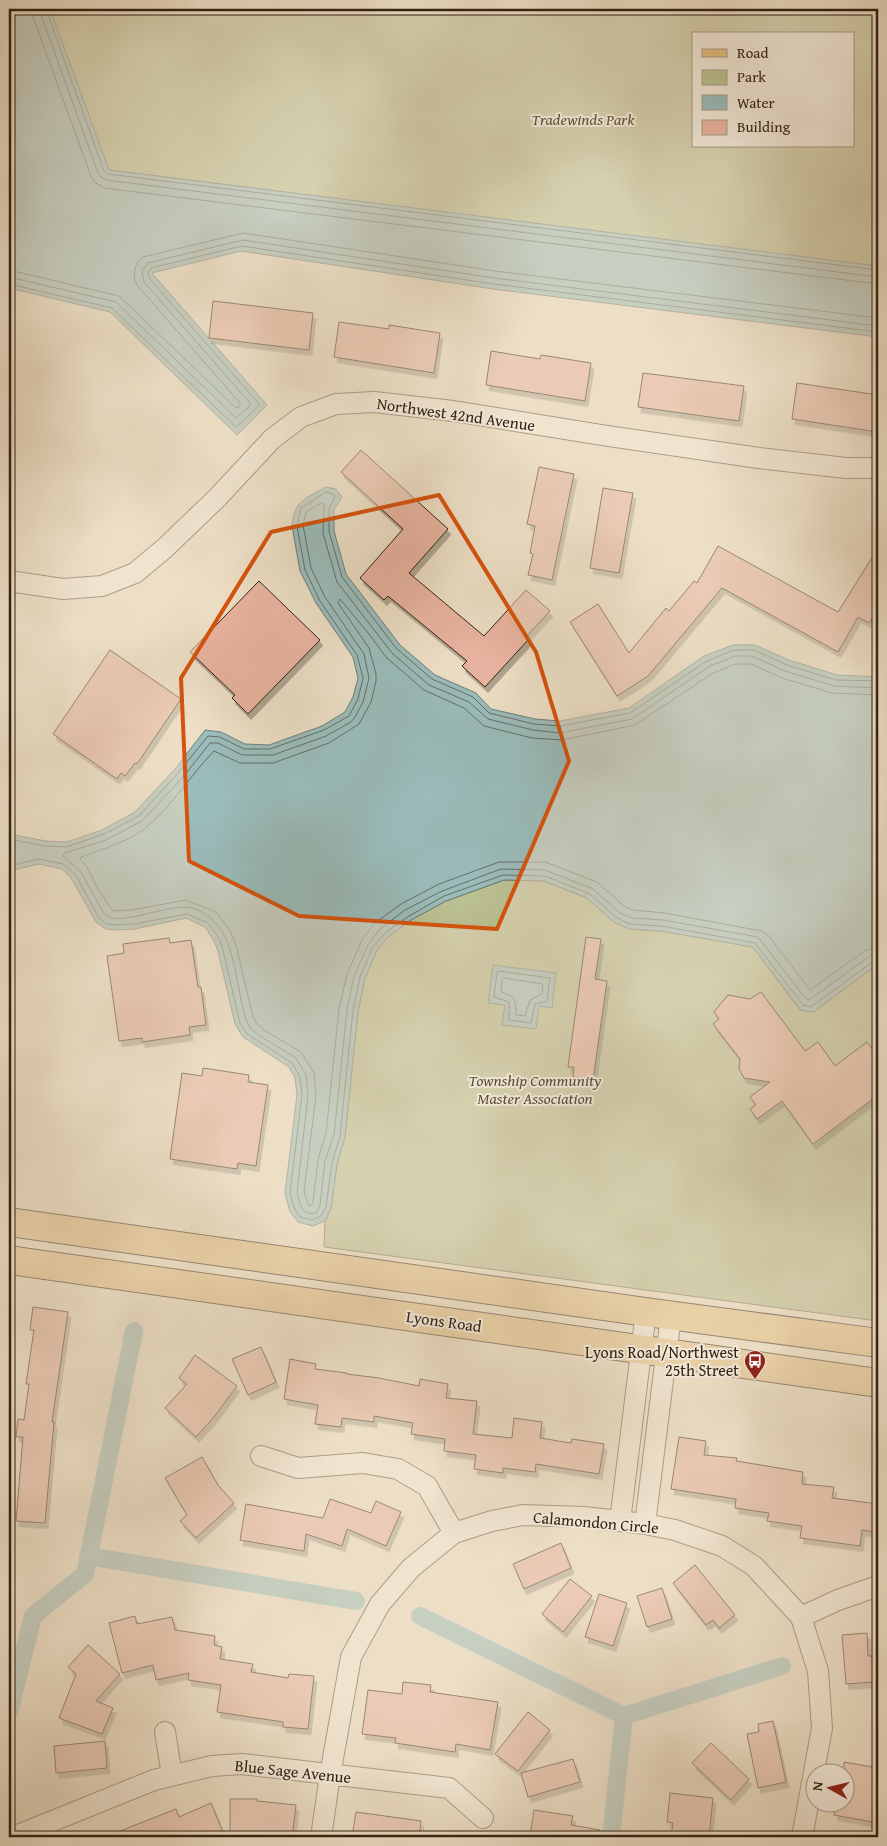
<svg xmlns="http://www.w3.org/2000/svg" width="887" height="1846" viewBox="0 0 887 1846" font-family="'Gentium Book Plus',serif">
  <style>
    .green { fill: #bbc193; stroke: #767152; fill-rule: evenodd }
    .water { fill: #9abcbb; stroke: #707e77 }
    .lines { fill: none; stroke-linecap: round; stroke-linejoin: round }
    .shore { stroke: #666e66; stroke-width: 1 }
    .canal { stroke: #9abcbb; stroke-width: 18 }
    .building { fill: #e9b4a1; stroke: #312112; filter: url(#shadow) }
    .minor-casing { stroke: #60503f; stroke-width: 22 }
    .primary-casing { stroke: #312112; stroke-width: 30 }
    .minor { stroke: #f3eada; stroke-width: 20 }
    .primary { stroke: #e6c083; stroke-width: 28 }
    .marked { fill: none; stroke: #d6530d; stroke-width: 4; stroke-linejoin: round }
    .labels { text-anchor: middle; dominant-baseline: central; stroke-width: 4; stroke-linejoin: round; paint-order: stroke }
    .park-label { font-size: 16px; font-style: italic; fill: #5a5139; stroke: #f3eada }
    .street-label { font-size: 16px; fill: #312112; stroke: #f3eada }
    .poi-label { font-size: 16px; fill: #312112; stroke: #f3eada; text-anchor: end }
  </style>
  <defs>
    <filter id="shadow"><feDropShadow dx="3" dy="5.5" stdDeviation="0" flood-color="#0004"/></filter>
  </defs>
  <rect width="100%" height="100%" fill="#eddfc6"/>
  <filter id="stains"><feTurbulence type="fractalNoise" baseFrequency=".004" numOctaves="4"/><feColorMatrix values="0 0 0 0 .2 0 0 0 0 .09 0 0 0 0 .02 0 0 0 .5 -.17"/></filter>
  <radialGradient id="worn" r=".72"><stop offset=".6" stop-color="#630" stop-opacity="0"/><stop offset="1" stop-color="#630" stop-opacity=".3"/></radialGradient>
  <!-- green -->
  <path class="green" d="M 45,9 L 878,9 L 878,267 L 109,170 ZM 693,34 L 853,34 L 853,146 L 693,146 Z
    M 504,880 L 544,881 L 587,898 L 614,922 L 629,929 L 661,931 L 753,947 L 800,1010 L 813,1012 L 878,964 L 878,1321 L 324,1247 L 325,1221 L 331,1208 L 337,1164 L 345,1137 L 358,1011 L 365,978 L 377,950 L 388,937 L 411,920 L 446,901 Z"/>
  <!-- water -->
  <path class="water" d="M 9,9 L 50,9 L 109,170 L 878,266 L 878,337 L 493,289 L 241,251 L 152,273 L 267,405 L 237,435 L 110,312 L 9,288 Z
    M 326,487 L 336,489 L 342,497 L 334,510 L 334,531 L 346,574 L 400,645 L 435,675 L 476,693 L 491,709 L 535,719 L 560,721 L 629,708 L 704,656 L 733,645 L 755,645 L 789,660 L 837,675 L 878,677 L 878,964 L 813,1012 L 801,1010 L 753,947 L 661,931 L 629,929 L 614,922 L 587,898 L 544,881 L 504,880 L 446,901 L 411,920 L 388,937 L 377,950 L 365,978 L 358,1011 L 345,1137 L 337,1164 L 331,1208 L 325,1221 L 313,1226 L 298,1222 L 290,1212 L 285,1193 L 297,1095 L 295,1078 L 289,1067 L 243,1037 L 235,1024 L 218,951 L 214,941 L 205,927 L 186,918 L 135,929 L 118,930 L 106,929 L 96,922 L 71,878 L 62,869 L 39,864 L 9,871 L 9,834 L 46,841 L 67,842 L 102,830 L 135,812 L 175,769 L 205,730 L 221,732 L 245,744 L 269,745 L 322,726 L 345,712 L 353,697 L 358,678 L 353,657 L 316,603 L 300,571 L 292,526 C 293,502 307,497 326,487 Z
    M 493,965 L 556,973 L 552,1008 L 539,1006 L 536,1029 L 502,1025 L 505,1005 L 488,1003 Z"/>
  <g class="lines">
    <!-- shore -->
    <path class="shore" d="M 32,9 L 33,17 L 91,176 L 96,183 L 104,188 L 878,284
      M 39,9 L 98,173 L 101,177 L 106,180 L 878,277
      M 46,9 L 104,171 L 108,174 L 878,270
      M 9,270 L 119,296 L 236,408 L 240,406 L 240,403 L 137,285 C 132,274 134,265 143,257 L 243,233 L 495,271 L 878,318
      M 9,277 L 116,302 L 236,418 L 250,406 L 250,403 L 144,282 L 142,271 L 148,263 L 243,240 L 494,278 L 878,326
      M 9,284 L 112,308 L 236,427 L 258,407 L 259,404 L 149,278 L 148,273 L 151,268 L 242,246 L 494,284 L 878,332
      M 878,688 L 834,686 L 785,671 L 752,656 L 735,656 L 710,666 L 632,719 L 560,733 L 533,730 L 488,719 L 469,702 L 429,685 L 392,653 L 337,582 L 323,533 L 324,505 L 321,503 L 306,512 L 303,525 L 311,568 L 325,597 L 364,654 L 369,678 L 363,702 L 355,717 L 351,722 L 326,736 L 273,755 L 242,755 L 218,743 L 210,743 L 183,777 L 142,821 L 106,840 L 65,853 L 63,856 L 81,872 L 104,914 C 111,919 116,919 125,918 C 144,916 168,907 185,907 C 201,907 217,922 224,935 C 235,955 239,997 246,1020 L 251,1029 L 260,1036 L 296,1058 L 306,1075 L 308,1096 L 297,1192 C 300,1204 302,1218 317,1212 L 320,1205 L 325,1161 L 334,1135 L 347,1010 L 354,976 L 369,943 L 380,929 L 405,910 L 442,891 L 501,869 L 545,870 L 593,889 L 620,913 L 632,918 L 663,920 L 758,937 L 806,999 L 809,1000 L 870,956 L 878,954
      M 878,695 L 832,693 L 782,678 L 751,664 L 736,664 L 713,673 L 635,725 L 562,740 L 532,738 L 484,726 L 464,708 L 424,690 L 386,657 L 369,634 L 340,599 L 338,603 L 369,648 L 376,674 L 376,681 L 371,702 L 359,724 L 329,743 L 273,763 L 240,763 L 214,751 C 191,775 173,804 148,826 C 132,840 101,850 81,857 L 80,859 L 87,867 L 97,887 L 113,911 L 132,910 L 186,900 L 216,912 L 230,931 L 236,945 L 253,1017 L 257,1024 L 264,1030 L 301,1052 L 314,1073 L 316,1096 L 304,1191 L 308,1204 L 310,1206 L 313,1203 L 318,1160 L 326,1133 L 339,1009 L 347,974 L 363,938 L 375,923 L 401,904 L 439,884 L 499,862 L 545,862 L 597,882 L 624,906 L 633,910 L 664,913 L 762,931 L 768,935 L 810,990 L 866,950 L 878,947
      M 9,839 L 45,846 L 66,847 L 104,834 L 139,816 L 178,773 L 208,736 L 220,737 L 244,749 L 270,749 L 324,730 L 349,716 L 358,699 L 363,678 L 357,655 L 320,601 L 305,570 L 297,526 L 301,508 L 326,492 L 333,494 L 335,497 L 329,509 L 329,531 L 342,577 L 396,648 L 432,679 L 473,697 L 489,713 L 534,724 L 560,726 L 630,713 L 707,661 L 734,650 L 754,650 L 787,665 L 836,680 L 878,681
      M 9,866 L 39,859 L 63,864 L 76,875 L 99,918 L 107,924 L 118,925 L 134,924 L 187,914 L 208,923 L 219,938 L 223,950 L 240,1023 L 247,1034 L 292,1063 L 300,1077 L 302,1095 L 290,1193 L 295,1210 L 300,1217 L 312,1220 L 321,1216 L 326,1207 L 332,1163 L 340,1136 L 353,1010 L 360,977 L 373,947 L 385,933 L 409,916 L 444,896 L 503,875 L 545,876 L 590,894 L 617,918 L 630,924 L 662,926 L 755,943 L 803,1005 L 811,1007 L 874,961 L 878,960
      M 499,971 L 550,978 L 547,1001 L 535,1004 L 531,1023 L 509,1020 L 509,1002 L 494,997 L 497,973 Z
      M 504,978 L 543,984 L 542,994 L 530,1000 L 525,1016 L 516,1015 C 515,1000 517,997 501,992 L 502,980 Z"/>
    <!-- canal -->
    <path class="canal" d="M 88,1556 L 356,1601
      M 420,1616 L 624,1716
      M 9,1712 L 33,1616 L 85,1574 L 134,1331
      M 611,1837 L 624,1716 L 782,1666"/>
  </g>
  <!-- building -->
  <path class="building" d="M 213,301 L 313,313 L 309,350 L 209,338 Z
    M 339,322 L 389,329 L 389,325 L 440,333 L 434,373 L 334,357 Z
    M 491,351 L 540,359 L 541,355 L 591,363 L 585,401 L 486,385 Z
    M 643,373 L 744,386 L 739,421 L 638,407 Z
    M 797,383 L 878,395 L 878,432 L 792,419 Z
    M 361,450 L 448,529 L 409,573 L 484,636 L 526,590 L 550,611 L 526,637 L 529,639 L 485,687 L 462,666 L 467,661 L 388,596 L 384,600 L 360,578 L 403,529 L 341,472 Z
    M 539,467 L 574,474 L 552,580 L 528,575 L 533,554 L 530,553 L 535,526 L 527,524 Z
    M 603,488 L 633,493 L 619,573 L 590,568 Z
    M 718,546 L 838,612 L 878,548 L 878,609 L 869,623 L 858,617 L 838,652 L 722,588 L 648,676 L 617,696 L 570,622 L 598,604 L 629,653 L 666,608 L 669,611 L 694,581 L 697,583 Z
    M 259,581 L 320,640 L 248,714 L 232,698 L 235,695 L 190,652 Z
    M 110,650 L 181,699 L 137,764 L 135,763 L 125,776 L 121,773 L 117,779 L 53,734 Z
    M 586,937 L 601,939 L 595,979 L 607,981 L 593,1080 L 573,1077 L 574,1067 L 568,1067 Z
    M 169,938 L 170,943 L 191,940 L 198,987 L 201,987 L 206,1025 L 189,1027 L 190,1035 L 142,1042 L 142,1038 L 119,1041 L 107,956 L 124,953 L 123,944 Z
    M 761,992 L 805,1051 L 818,1042 L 835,1066 L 867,1042 L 873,1050 L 878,1046 L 878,1095 L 813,1144 L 782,1101 L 757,1119 L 750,1109 L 756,1105 L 750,1097 L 770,1082 L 744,1078 L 739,1069 L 740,1059 L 713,1024 L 719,1019 L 714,1012 L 728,995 L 750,999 Z
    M 203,1068 L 249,1075 L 248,1082 L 268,1085 L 256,1166 L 238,1163 L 237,1169 L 170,1159 L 182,1073 L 202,1076 Z
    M 33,1307 L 68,1312 L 52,1422 L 54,1422 L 45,1523 L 16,1521 L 23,1437 L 16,1437 L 18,1419 L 24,1420 L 29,1384 L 26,1384 L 34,1330 L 30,1330 Z
    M 261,1347 L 276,1382 L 248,1395 L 232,1359 Z
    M 195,1355 L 237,1386 L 214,1417 L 196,1437 L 165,1408 L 187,1384 L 179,1378 Z
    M 290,1359 L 316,1364 L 315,1369 L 347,1373 L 347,1374 L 379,1378 L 419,1386 L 420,1379 L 448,1384 L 446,1398 L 477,1401 L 473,1434 L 512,1438 L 514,1418 L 542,1422 L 540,1438 L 571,1443 L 572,1439 L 604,1444 L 599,1474 L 536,1464 L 535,1472 L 503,1468 L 503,1473 L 474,1469 L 476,1455 L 444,1451 L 445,1439 L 411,1434 L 413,1423 L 374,1416 L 374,1422 L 342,1418 L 341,1427 L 315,1424 L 318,1405 L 284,1399 Z
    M 679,1437 L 706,1441 L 704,1455 L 737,1458 L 736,1461 L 803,1472 L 802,1484 L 834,1487 L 832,1498 L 878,1504 L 878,1533 L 862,1530 L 860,1546 L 800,1538 L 802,1526 L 767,1521 L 769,1513 L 735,1508 L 736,1499 L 671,1489 Z
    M 202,1457 L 218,1485 L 234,1503 L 196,1538 L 180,1521 L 187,1515 L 165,1478 Z
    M 330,1499 L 371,1513 L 376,1501 L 401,1512 L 386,1546 L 347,1529 L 342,1546 L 306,1534 L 304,1551 L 240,1540 L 246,1504 L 323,1518 Z
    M 561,1543 L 571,1568 L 524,1589 L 513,1564 Z
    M 695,1565 L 735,1615 L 719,1628 L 713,1620 L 706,1625 L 673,1583 Z
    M 570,1579 L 592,1596 L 563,1632 L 542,1614 Z
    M 662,1588 L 672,1619 L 647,1627 L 637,1596 Z
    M 599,1594 L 627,1603 L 613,1646 L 585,1637 Z
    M 135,1616 L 137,1624 L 172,1617 L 175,1630 L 215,1636 L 214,1645 L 222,1647 L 220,1659 L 253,1664 L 251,1672 L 288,1678 L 289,1674 L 314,1676 L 308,1729 L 283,1727 L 283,1722 L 217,1712 L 221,1685 L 188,1680 L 189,1673 L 156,1680 L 153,1665 L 122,1673 L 109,1623 Z
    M 867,1633 L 868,1656 L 872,1656 L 874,1682 L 846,1684 L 842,1635 Z
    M 88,1645 L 120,1674 L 96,1701 L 113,1708 L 102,1734 L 59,1718 L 76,1674 L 68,1667 Z
    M 403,1682 L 431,1685 L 430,1692 L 498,1702 L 490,1750 L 456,1744 L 455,1752 L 395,1743 L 396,1738 L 362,1734 L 368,1690 L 402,1694 Z
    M 528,1712 L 550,1730 L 518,1771 L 495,1754 Z
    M 773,1721 L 786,1782 L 758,1788 L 747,1734 L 759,1732 L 758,1724 Z
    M 105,1741 L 107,1768 L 56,1773 L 54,1746 Z
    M 711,1743 L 749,1779 L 731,1800 L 692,1763 Z
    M 573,1759 L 580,1782 L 528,1797 L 521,1773 Z
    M 844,1762 L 878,1768 L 878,1823 L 834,1815 L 836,1804 L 844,1804 Z
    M 670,1793 L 713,1798 L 709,1837 L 671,1837 L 673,1823 L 667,1822 Z
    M 230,1799 L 257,1799 L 257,1801 L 296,1805 L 292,1837 L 230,1837 Z
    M 211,1803 L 225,1837 L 105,1837 L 176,1809 L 179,1817 Z
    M 534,1810 L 573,1816 L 571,1825 L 600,1830 L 599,1837 L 530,1837 Z
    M 356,1812 L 421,1821 L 419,1837 L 352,1837 Z"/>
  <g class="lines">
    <!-- minor casing -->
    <g class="minor-casing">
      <path id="minor" d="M 9,581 L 63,589 L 102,586 L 135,573 L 165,548 L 218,497 L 272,439 L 301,417 L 336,404 L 374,402 L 453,411 L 608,436 L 759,458 L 846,468 L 878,468
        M 261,1456 L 298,1468 L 363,1463 L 398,1469 L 427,1486 L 454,1533
        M 620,1521 L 646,1312
        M 645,1524 L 671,1316
        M 801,1617 L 838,1600 L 878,1586
        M 165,1732 L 172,1775
        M 13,1837 L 154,1780 L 212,1766 L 242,1764 L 449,1788 L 483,1818
        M 321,1837 L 330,1775 L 351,1657 L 380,1604 L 411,1568 L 454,1533 L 492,1521 L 523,1515 L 584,1517 L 645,1524 L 675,1530 L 722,1546 L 754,1566 L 801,1617 L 818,1671 L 822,1728 L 802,1837"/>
    </g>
    <!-- primary casing -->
    <g class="primary-casing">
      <path id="primary" d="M 9,1222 L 646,1312 L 878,1343
        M 9,1260 L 878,1383"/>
    </g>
    <!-- minor -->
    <use href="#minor" class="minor"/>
    <!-- primary -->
    <use href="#primary" class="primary"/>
  </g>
  <!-- marked area -->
  <path d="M0 0H887V1846H0ZM 439,495 L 536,652 L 569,761 L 497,929 L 299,916 L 189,861 L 181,678 L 271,532 Z" fill="#eddfc6" fill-opacity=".55" fill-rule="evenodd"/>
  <path class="marked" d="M 439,495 L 536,652 L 569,761 L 497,929 L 299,916 L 189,861 L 181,678 L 271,532 Z"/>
  <!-- icons -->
  <defs>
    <g id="bus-pin" transform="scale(1.125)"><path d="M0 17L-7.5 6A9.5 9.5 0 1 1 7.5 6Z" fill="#8f2418" stroke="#f3eada"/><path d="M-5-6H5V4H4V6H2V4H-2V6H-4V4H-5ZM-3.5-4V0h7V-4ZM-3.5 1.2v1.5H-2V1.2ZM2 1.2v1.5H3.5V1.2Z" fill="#fff"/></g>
  </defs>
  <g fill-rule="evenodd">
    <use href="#bus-pin" x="755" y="1361"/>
  </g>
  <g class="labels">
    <!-- park labels -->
    <g class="park-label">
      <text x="583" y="119">Tradewinds Park</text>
      <text x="535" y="1080">Township Community<tspan x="535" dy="18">Master Association</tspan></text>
    </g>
    <!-- street labels -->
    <g class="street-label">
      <text transform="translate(456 414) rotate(8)">Northwest 42nd Avenue</text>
      <text transform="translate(444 1321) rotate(8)">Lyons Road</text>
      <text transform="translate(596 1522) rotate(5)">Calamondon Circle</text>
      <text transform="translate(293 1771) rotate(6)">Blue Sage Avenue</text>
    </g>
    <!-- poi labels -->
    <g class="poi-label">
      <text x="739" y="1352">Lyons Road/Northwest<tspan x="739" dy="18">25th Street</tspan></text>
    </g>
  </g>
  <!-- margin -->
  <rect width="887" height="1846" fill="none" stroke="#eddfc6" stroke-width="30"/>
  <rect x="10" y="10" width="867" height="1826" fill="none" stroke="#312112" stroke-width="2.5"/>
  <rect x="15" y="15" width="857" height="1816" fill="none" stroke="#312112"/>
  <!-- legend -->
  <rect x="692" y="32" width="162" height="115" fill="#f3eada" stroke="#a59a8a"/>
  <rect x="702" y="49" width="25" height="8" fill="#e6c083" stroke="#a59a8a"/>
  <text x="737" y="58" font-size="15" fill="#312112">Road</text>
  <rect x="702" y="70" width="25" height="15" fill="#bbc193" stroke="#a59a8a"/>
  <text x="737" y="82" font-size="15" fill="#312112">Park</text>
  <rect x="702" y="95" width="25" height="15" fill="#9abcbb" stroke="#a59a8a"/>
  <text x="737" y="108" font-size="15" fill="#312112">Water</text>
  <rect x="702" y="120" width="25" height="15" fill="#e9b4a1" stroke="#a59a8a"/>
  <text x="737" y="132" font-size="15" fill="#312112">Building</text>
  <!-- north arrow -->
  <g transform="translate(830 1788) rotate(278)"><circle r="24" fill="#f3eada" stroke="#a59a8a"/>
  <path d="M0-4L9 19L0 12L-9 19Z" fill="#8f2418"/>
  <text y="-8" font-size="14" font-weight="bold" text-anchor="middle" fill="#312112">N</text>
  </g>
  <rect width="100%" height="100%" filter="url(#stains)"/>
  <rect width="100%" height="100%" fill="url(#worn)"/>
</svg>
